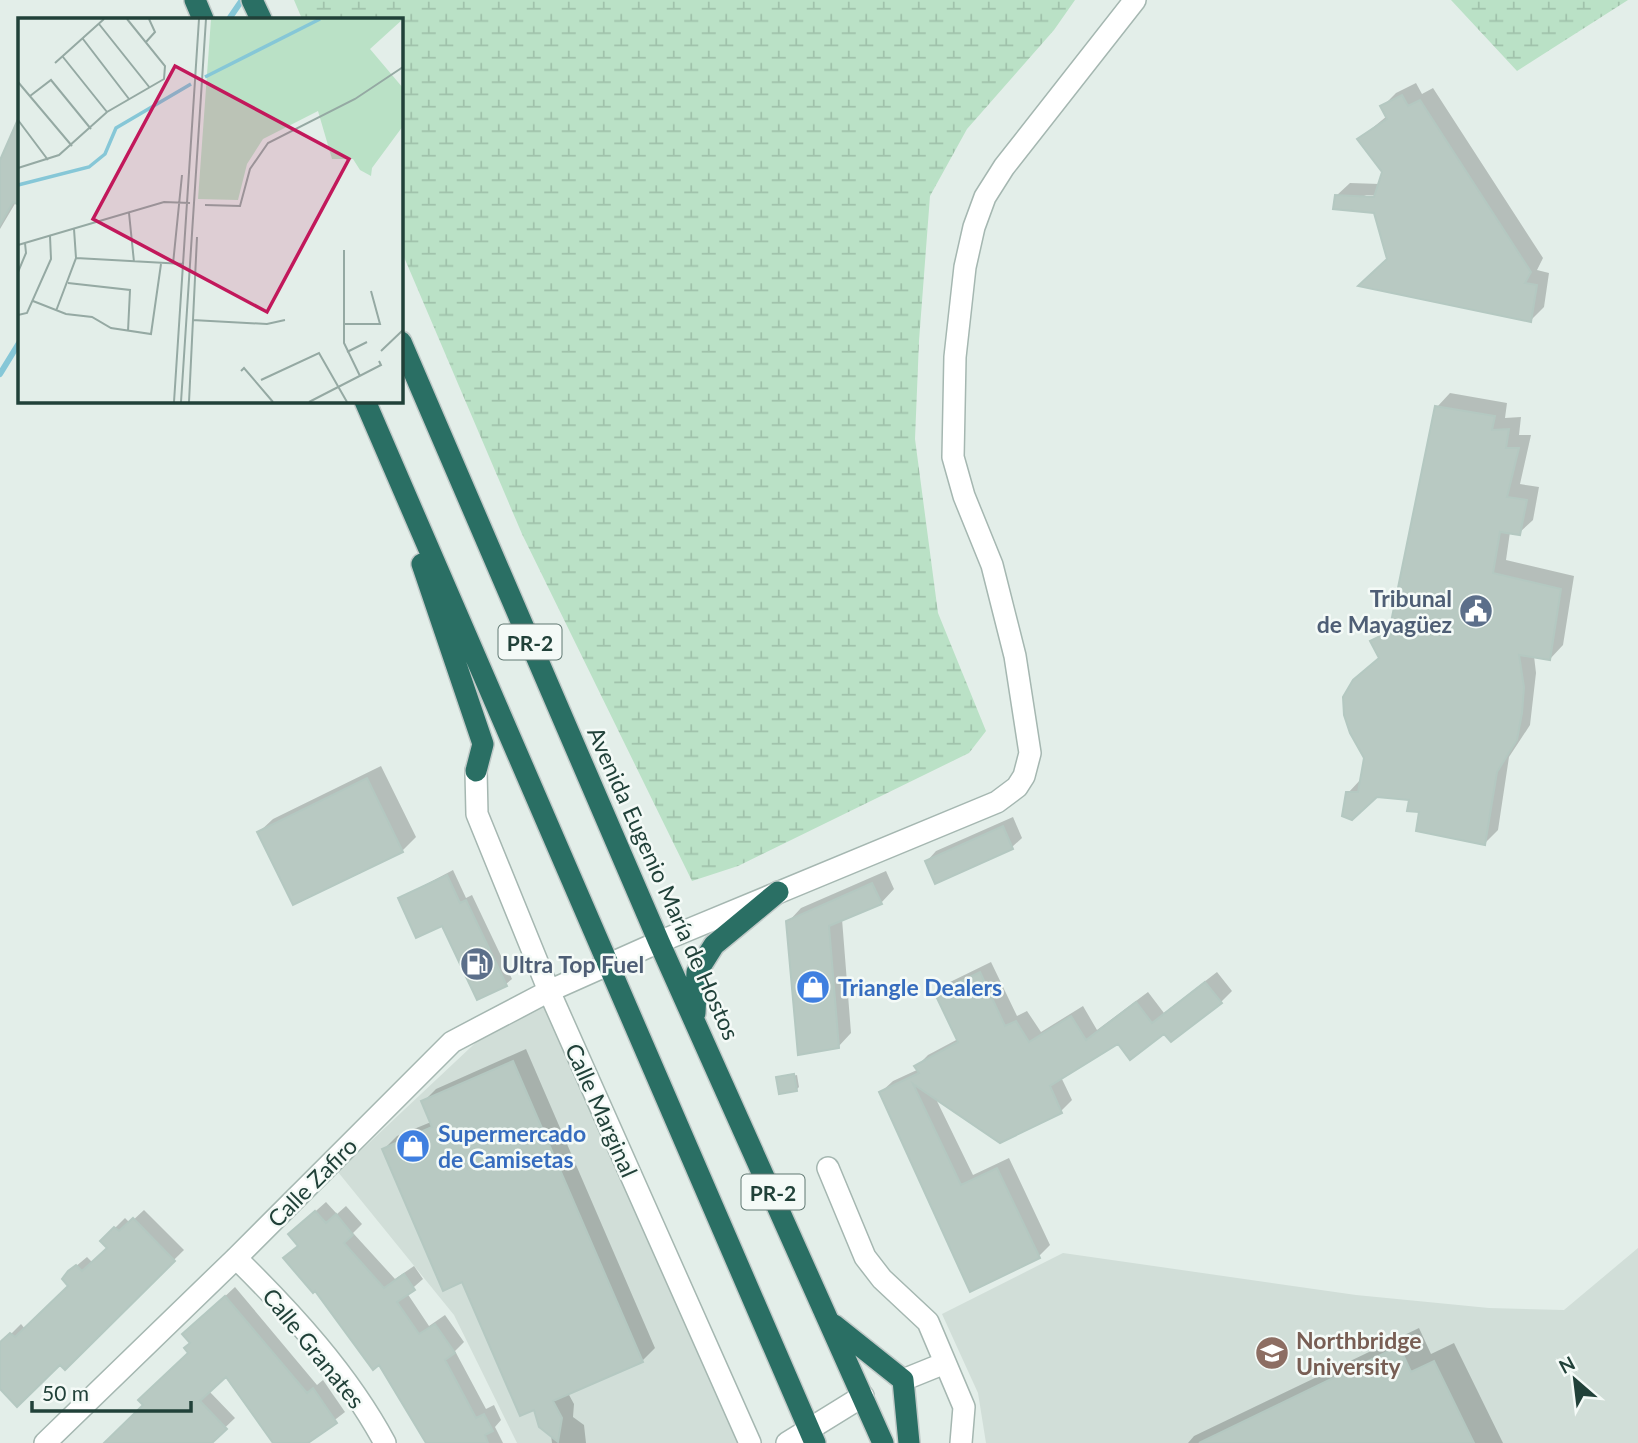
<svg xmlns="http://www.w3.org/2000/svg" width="1638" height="1443" viewBox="0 0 1638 1443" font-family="Lato,sans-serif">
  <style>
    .built { fill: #d1ded8 }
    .wetland { fill: url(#wetland-marsh) }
    .shadow { fill: #0003; fill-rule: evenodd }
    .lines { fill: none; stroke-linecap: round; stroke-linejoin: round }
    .stream { stroke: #86c7d7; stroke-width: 6 }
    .building { fill: #b8c9c2; stroke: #b4c8c1; stroke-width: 2 }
    .street-casing { stroke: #a5b7b1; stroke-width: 24 }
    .highway-casing { stroke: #c1cac8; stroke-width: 24 }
    .street { stroke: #fff; stroke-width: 21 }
    .highway { stroke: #2a6f64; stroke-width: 21 }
    .labels { text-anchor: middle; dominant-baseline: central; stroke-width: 5; stroke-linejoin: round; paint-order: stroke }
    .shield { fill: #f4faf7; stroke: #607872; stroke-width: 2 }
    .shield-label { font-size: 21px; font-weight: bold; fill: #214139 }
    .service-label { font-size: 23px; font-weight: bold; fill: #4e5e75; stroke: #f4faf7; text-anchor: end }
    .street-label { font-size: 23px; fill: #214139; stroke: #f4faf7 }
    .shop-label { font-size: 23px; font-weight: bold; fill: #366cbe; stroke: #f4faf7; text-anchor: start }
    .education-label { font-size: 23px; font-weight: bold; fill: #785e54; stroke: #f4faf7; text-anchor: start }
    .inset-river { fill: none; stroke: #86c7d7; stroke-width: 3.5 }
    .inset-road { fill: none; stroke: #95a9a3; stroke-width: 2 }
    .view { fill: #c2185b; fill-opacity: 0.15; stroke: #c2185b; stroke-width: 3.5 }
    .inset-edge { fill: none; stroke: #214139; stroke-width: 3.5 }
  </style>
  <defs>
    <pattern id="wetland-marsh" width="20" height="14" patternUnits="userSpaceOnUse" patternTransform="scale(1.75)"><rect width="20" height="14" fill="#bae1c6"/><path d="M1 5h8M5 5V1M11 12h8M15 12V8" fill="none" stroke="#a0c2ab"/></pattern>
  </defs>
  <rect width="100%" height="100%" fill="#e3eee9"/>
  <!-- built -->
  <path class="built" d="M 545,1003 L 742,1443 L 517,1443 L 454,1315 L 338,1172 L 488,1031 Z
    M 1638,1248 L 1638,1443 L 986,1443 L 978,1393 L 942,1314 L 1063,1253 L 1356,1295 L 1489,1308 L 1564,1310 Z"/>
  <!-- wetland -->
  <path class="wetland" d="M 294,0 L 1075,0 L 1054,30 L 967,129 L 930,196 L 919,341 L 915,439 L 938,613 L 986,731 L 969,753 L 738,866 L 692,881 L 522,534 L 401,250 L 401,19 L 302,19 Z
    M 1451,0 L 1628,0 L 1517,71 Z"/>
  <!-- shadow -->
  <path class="shadow" d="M 1416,83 L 1422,94 L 1433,88 L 1543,258 L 1537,270 L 1549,273 L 1544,307 L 1531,320 L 1389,259 L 1375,212 L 1336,196 L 1350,183 L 1380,184 L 1384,172 L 1359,139 L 1387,116 L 1382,107 L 1396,93 ZM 1364,195 L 1383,196 L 1373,199 Z
    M 19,121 L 19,203 L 16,202 L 0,229 L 0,164 Z
    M 1450,393 L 1507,403 L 1505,418 L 1521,417 L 1519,435 L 1531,435 L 1520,484 L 1539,487 L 1533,520 L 1519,533 L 1510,532 L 1506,560 L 1574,576 L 1563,645 L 1550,659 L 1534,656 L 1536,673 L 1530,725 L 1509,757 L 1498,830 L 1485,843 L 1421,811 L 1411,799 L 1348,793 L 1362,778 L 1381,657 L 1372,641 L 1392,625 L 1437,407 Z
    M 381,766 L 416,837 L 402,851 L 259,832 L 273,819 Z
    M 1013,817 L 1022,838 L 1012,847 L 927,861 L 936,851 Z
    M 453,870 L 466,898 L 472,895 L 512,979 L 506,984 L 443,924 L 400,898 Z
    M 886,871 L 894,889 L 881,903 L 842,919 L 851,1033 L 838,1047 L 788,922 L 801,908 Z
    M 991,962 L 1017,1016 L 1027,1011 L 1041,1032 L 1083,1006 L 1097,1030 L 1148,992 L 1164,1013 L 1217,972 L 1232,991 L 1221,1002 L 1165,1031 L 1119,1042 L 1061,1077 L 1072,1100 L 1061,1111 L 1000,1141 L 935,1097 L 973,1175 L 1009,1158 L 1050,1245 L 1039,1256 L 971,1289 L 881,1092 L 893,1081 L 919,1069 L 917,1066 L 928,1055 L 958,1039 L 937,994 L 948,983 Z
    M 526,1049 L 655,1348 L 642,1361 L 568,1393 L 574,1404 L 573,1417 L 584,1425 L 586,1443 L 552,1443 L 551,1435 L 463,1280 L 384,1149 L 397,1136 L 431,1122 L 423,1102 L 436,1089 Z
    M 797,1075 L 799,1087 L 797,1089 L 779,1079 Z
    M 326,1202 L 337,1214 L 346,1206 L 362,1224 L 353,1233 L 395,1279 L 414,1266 L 423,1279 L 407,1293 L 429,1326 L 445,1315 L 464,1342 L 455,1351 L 486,1409 L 494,1405 L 501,1420 L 495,1427 L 503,1443 L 428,1443 L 379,1363 L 299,1245 L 300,1225 Z
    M 144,1210 L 184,1250 L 65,1367 L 60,1362 L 0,1387 L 0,1341 L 2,1343 L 21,1324 L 25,1329 L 70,1286 L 69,1272 L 87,1257 L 93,1263 L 109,1248 L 102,1241 L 125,1218 L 130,1223 Z
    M 235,1287 L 317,1385 L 323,1380 L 345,1412 L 305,1443 L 276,1443 L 226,1375 L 208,1390 L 235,1418 L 209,1443 L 104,1443 L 145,1404 L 190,1353 L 194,1325 Z
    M 1419,1328 L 1431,1354 L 1454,1343 L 1503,1443 L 1188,1443 L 1194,1436 Z"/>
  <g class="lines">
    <!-- stream -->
    <path class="stream" d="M 229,19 L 242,0
      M 0,374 L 19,343"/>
  </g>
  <!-- building -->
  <path class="building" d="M 1402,95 L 1408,106 L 1420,100 L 1531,272 L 1525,283 L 1537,285 L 1531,322 L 1358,286 L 1387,259 L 1374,213 L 1333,209 L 1335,195 L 1374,197 L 1382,172 L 1357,139 L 1387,119 L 1380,106 Z
    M 19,117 L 19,205 L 13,202 L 0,225 L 0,160 Z
    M 1435,406 L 1495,416 L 1492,430 L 1509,429 L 1506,448 L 1519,448 L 1507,497 L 1527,500 L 1520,535 L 1500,532 L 1493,573 L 1561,589 L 1550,660 L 1519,655 L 1524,687 L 1522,713 L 1517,740 L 1497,772 L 1485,845 L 1416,831 L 1419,812 L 1407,811 L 1409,800 L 1377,797 L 1352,820 L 1342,816 L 1346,792 L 1358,792 L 1364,758 L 1350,733 L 1344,715 L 1343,697 L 1353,680 L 1379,658 L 1370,641 L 1389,632 Z
    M 367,778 L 403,852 L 293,905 L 257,832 Z
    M 1003,826 L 1013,849 L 935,884 L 925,861 Z
    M 447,875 L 460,903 L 466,900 L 507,986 L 477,1000 L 442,926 L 416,938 L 398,898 Z
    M 872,883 L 882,904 L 829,926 L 839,1048 L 798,1055 L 786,921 Z
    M 980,972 L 1005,1026 L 1016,1021 L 1029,1042 L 1071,1016 L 1086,1040 L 1136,1002 L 1152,1023 L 1205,982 L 1222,1003 L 1171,1042 L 1164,1034 L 1130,1060 L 1118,1044 L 1050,1086 L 1062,1113 L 1000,1143 L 913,1084 L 961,1185 L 997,1168 L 1040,1258 L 970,1292 L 879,1092 L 919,1073 L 914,1066 L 958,1042 L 935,994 Z
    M 513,1061 L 643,1362 L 553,1401 L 562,1418 L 558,1442 L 539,1427 L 534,1410 L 520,1416 L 462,1282 L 443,1291 L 382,1149 L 432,1127 L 421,1101 Z
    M 794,1074 L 797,1091 L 779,1094 L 776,1077 Z
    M 315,1211 L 326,1223 L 336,1214 L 353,1235 L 344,1243 L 384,1288 L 404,1274 L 415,1290 L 397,1302 L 419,1334 L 435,1324 L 455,1353 L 445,1360 L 476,1418 L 484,1414 L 493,1431 L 485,1435 L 488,1443 L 426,1443 L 379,1365 L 373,1370 L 315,1291 L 313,1293 L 283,1258 L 298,1246 L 288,1234 Z
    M 133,1218 L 175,1261 L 65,1370 L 60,1365 L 17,1407 L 0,1389 L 0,1342 L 10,1333 L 15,1337 L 68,1286 L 62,1279 L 68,1271 L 76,1265 L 82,1271 L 107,1248 L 100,1241 L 114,1227 L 119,1231 Z
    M 225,1296 L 307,1393 L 313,1388 L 337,1423 L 308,1443 L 273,1443 L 226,1377 L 200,1401 L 227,1429 L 212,1443 L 104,1443 L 143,1405 L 138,1400 L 188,1353 L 184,1348 L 190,1343 L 182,1334 Z
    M 1399,1346 L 1411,1372 L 1434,1361 L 1474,1443 L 1199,1443 Z"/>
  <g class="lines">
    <!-- street casing -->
    <g class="street-casing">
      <path id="street" d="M 476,771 L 477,814 L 549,991 L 750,1443
        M 828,1168 L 865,1257 L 882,1279 L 928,1322 L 964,1407 L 961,1443
        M 236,1258 C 292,1313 348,1374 385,1443
        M 903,1380 L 945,1363
        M 45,1443 L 236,1258 L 452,1042 L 549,991 L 659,942 L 997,802 L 1017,787 L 1024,776 L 1030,753 L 1015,656 L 992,565 L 964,496 L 953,457 L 955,357 L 965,267 L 974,227 L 985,197 L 1004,167 L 1135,0
        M 787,1443 L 863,1396"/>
    </g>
    <!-- highway casing -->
    <g class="highway-casing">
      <path id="highway" d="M 195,0 L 203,19
        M 252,0 L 261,19
        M 401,342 L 659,942 L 883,1443
        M 365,401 L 815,1443
        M 422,564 L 483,744 L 476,771
        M 695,1013 L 697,972 L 714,945 L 778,892
        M 834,1325 L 903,1380 L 909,1443"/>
    </g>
    <!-- street -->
    <use href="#street" class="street"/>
    <!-- highway -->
    <use href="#highway" class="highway"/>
  </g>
  <!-- icons -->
  <defs>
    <g id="civic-disc" transform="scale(1.75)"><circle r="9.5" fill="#5c6f8a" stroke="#f4faf7"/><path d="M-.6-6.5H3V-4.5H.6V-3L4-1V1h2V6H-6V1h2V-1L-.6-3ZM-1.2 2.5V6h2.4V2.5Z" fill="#fff"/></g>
    <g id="fuel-disc" transform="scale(1.75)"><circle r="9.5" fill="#5c6f8a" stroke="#f4faf7"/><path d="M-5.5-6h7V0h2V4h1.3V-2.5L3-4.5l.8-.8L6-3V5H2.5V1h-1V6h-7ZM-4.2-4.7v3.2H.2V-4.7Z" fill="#fff"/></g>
    <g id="shop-disc" transform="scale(1.75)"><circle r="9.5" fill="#3f7fe0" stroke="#f4faf7"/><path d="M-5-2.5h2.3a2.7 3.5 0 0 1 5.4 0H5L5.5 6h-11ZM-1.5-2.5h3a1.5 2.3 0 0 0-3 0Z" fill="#fff"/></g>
    <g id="university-disc" transform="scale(1.75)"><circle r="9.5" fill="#8d6e63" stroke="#f4faf7"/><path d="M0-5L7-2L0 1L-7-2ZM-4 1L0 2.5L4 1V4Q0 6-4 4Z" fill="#fff"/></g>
  </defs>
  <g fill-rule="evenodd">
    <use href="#civic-disc" x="1476" y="611"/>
    <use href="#fuel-disc" x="477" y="964"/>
    <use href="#shop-disc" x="813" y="987"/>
    <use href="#shop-disc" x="413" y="1146"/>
    <use href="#university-disc" x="1272" y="1353"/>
  </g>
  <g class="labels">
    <!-- shield labels -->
    <g class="shield">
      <rect x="498.5" y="624.5" width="63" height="35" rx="5"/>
      <rect x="741.5" y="1174.5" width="63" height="35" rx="5"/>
    </g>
    <g class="shield-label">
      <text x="530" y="642">PR-2</text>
      <text x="773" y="1192">PR-2</text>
    </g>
    <!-- service labels -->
    <g class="service-label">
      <text x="1452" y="598">Tribunal<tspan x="1452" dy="26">de Mayagüez</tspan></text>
      <text x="502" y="964" text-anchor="start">Ultra Top Fuel</text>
    </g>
    <!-- street labels -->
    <g class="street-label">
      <text transform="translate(664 883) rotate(66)">Avenida Eugenio María de Hostos</text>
      <text transform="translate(602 1110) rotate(66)">Calle Marginal</text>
      <text transform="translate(312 1182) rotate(-45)">Calle Zafiro</text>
      <text transform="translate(314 1348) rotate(51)">Calle Granates</text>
    </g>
    <!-- shop labels -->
    <g class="shop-label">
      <text x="838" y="987">Triangle Dealers</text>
      <text x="438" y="1133">Supermercado<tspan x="438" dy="26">de Camisetas</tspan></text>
    </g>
    <!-- education labels -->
    <g class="education-label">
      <text x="1296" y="1340">Northbridge<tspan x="1296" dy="26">University</tspan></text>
    </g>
  </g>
  <!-- overview -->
  <g transform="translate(18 18)">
    <rect width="385" height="385" fill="#e3eee9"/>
    <path d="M 193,1 L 385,1 L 352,31 L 385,70 L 385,108 L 354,150 L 353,158 L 342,152 L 335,141 L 314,141 L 300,93 L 245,121 L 229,146 L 220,182 L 180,181 Z" fill="#bae1c6"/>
    <path class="inset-river" d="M 187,59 L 302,1M 0,167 L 71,149 L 87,136 L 98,110 L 173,66"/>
    <path class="inset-road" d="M 81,6 L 132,70M 65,21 L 111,81M 128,24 L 137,14 L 131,1M 45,39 L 89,94M 37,45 L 86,1M 0,64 L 54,128M 12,78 L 33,62 L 73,111M 0,102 L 30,142M 0,150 L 41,137 L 89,94 L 146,61 L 147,48 L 109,1M 187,187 L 222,188 L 232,151 L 250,125 L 337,81 L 385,49M 111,195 L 116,244M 0,227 L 146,184 L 172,185M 326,232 L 326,325 L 342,358M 58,240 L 166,246M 155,246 L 164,157M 0,254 L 8,235 L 7,225M 50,265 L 112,272 L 110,313M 15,283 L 48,296 L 74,299 L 93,310 L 133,316 L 143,246M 38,293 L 58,240 L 56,211M 0,297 L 9,295 L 33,241 L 32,218M 174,302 L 249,306 L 267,302M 326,306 L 362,306 L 353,273M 363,333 L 385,312M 329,334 L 349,324M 223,353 L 226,350 L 255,384M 243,362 L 301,335 L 329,384M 156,384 L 181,1M 163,384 L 188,1M 171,384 L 179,219M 291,384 L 363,347 L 361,343"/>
    <path class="view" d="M 157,48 L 331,141 L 249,294 L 75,201 Z"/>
    <rect width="385" height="385" class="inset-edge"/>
  </g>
  <!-- north arrow -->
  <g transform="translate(1575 1380) rotate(332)" stroke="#f4faf7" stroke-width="5" paint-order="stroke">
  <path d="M0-5L12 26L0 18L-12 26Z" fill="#214139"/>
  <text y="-10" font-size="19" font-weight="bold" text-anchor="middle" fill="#214139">N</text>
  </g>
  <!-- scale -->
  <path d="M32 1401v10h159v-10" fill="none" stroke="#214139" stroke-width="3.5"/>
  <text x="42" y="1401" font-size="21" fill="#214139" stroke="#f4faf7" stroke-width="5" paint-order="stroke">50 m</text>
</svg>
